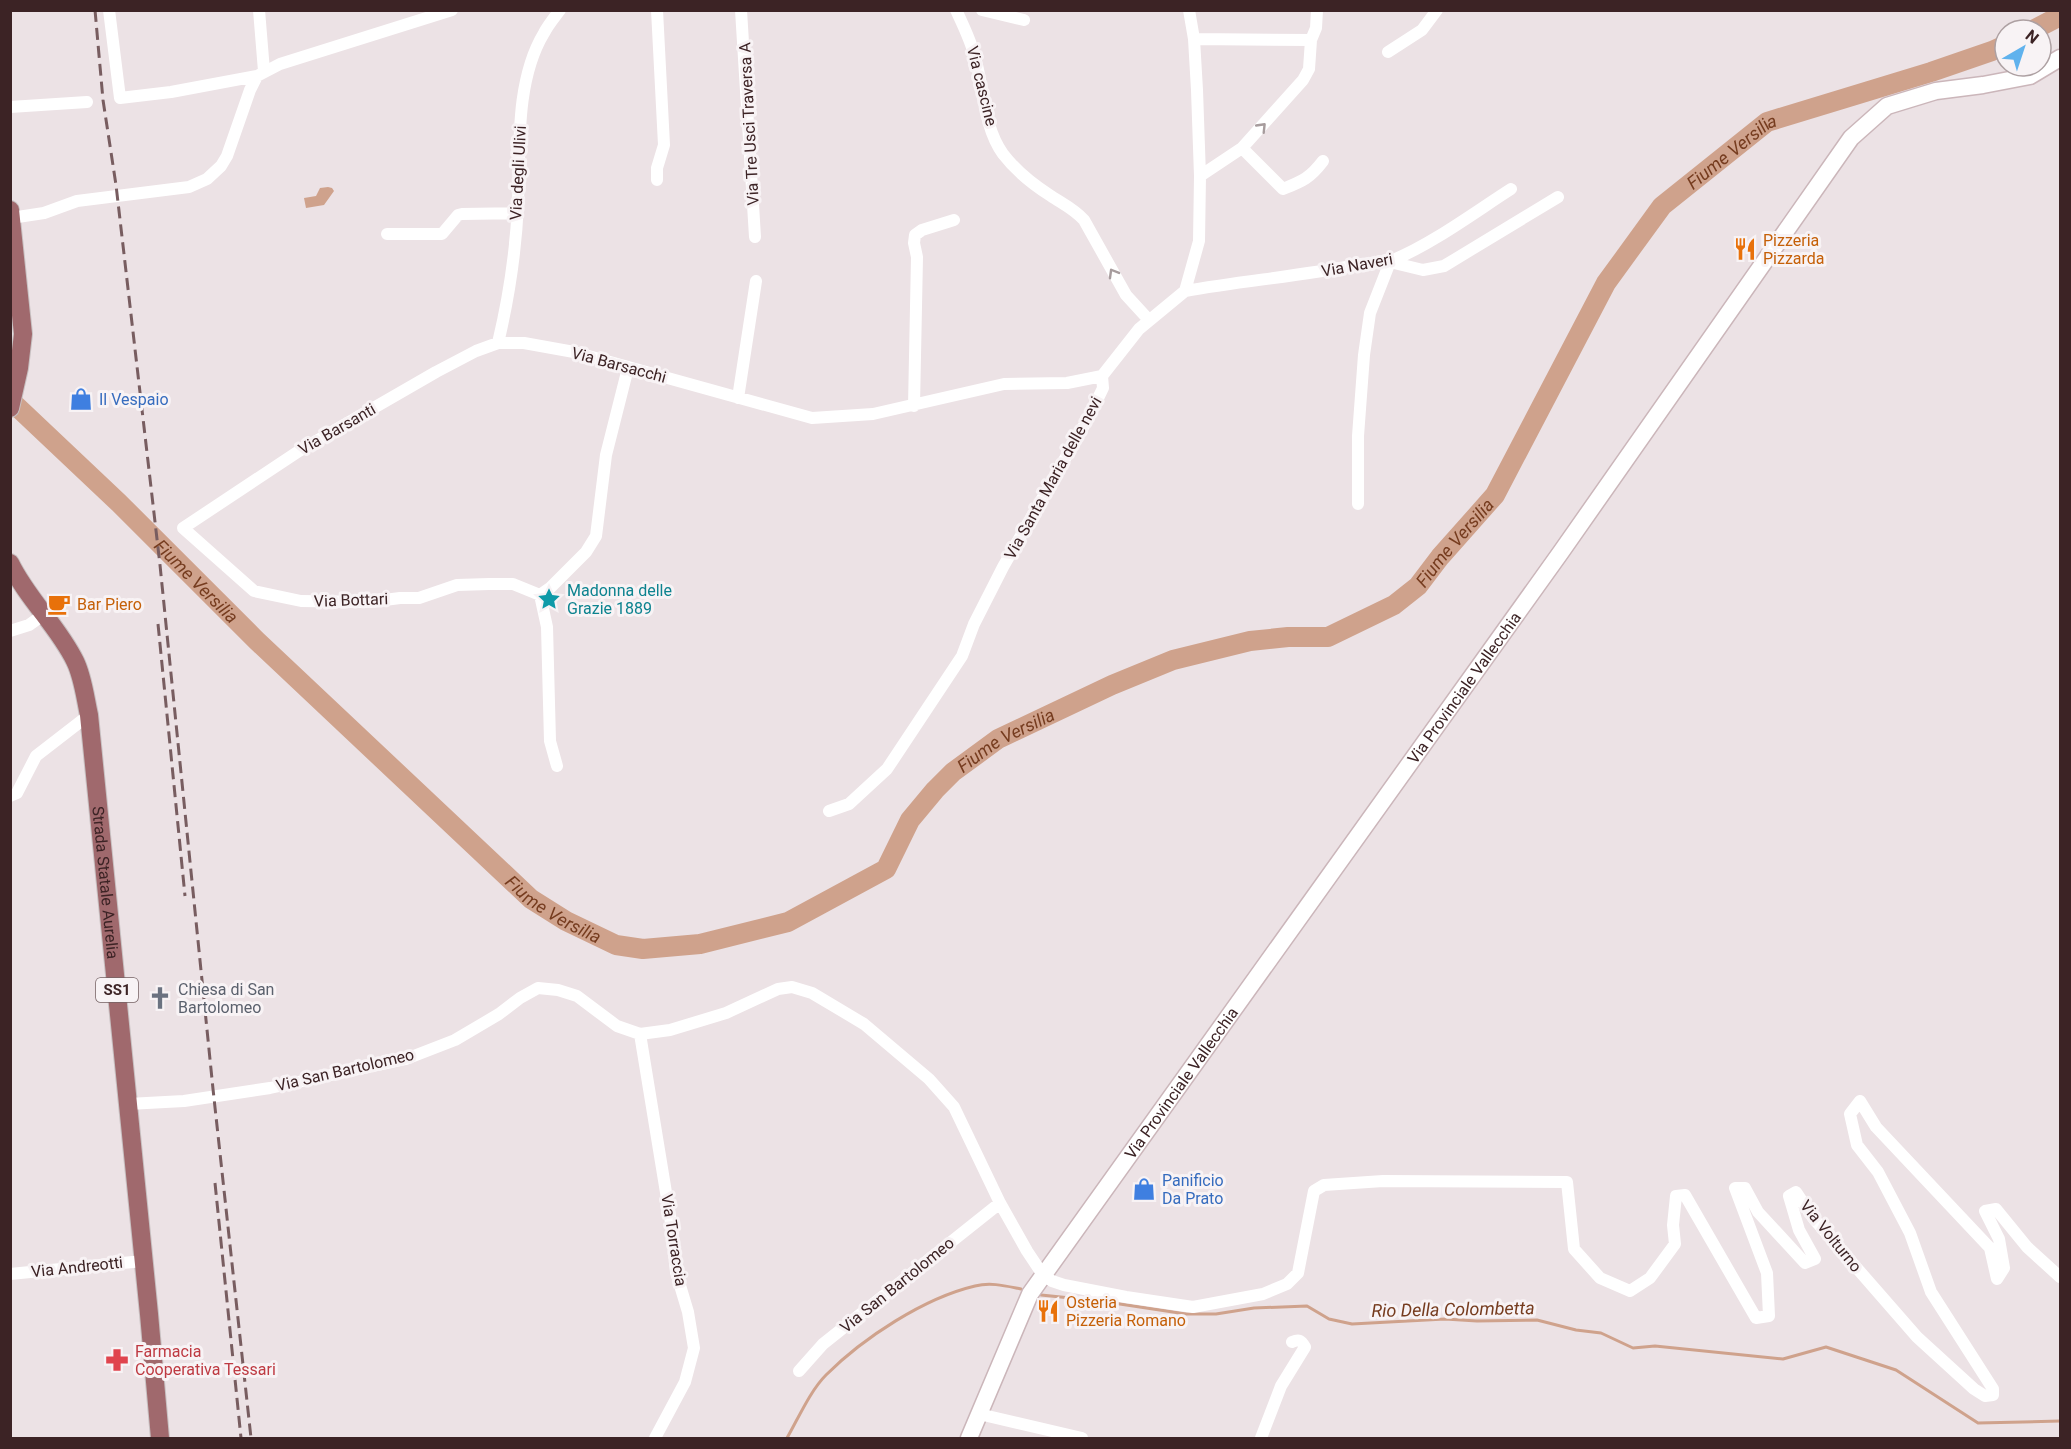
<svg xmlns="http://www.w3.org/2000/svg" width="2071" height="1449" viewBox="0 0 2071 1449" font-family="Roboto,sans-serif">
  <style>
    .water { fill: #cfa28c }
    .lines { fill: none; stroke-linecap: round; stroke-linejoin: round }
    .stream { stroke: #cfa28c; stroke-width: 3 }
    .river { stroke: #cfa28c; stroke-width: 20 }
    .secondary-casing { stroke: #cbb6ba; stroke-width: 19 }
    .primary-casing { stroke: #c8c1c2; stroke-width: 20 }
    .street { stroke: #fff; stroke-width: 12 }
    .secondary { stroke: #fff; stroke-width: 16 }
    .primary { stroke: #a0696d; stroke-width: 18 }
    .rail { stroke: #785d60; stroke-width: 3; stroke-dasharray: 12 6; stroke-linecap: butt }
    .oneway { stroke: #a79c9d }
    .labels { text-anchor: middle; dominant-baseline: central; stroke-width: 6; stroke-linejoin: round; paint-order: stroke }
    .shield { fill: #f8f3f5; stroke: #746163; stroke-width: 1.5 }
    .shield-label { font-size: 15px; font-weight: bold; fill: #3c2325 }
    .street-label { font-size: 16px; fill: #3c2325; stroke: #f8f3f5 }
    .food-label { font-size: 16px; fill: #c56008; stroke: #f8f3f5; text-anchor: start }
    .shop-label { font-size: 16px; fill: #366cbe; stroke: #f8f3f5; text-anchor: start }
    .culture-label { font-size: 16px; fill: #0d838f; stroke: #f8f3f5; text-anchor: start }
    .worship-label { font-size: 16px; fill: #5b616d; stroke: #f8f3f5; text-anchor: start }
    .health-label { font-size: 16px; fill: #be3a42; stroke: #f8f3f5; text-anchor: start }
    .water-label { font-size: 18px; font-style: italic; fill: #763c1f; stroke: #f8f3f5 }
  </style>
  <rect width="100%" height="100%" fill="#ece2e5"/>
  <!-- water -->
  <path class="water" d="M 328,187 L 332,188 L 334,191 L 324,205 L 306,208 L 304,198 L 316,196 L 320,188 Z"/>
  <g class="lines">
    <!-- stream -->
    <path class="stream" d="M 1041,1295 L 1100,1301 L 1186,1314 L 1216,1314 L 1254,1308 L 1307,1306 L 1329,1319 L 1352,1324 L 1445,1319 L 1477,1321 L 1537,1320 L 1576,1330 L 1601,1333 L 1633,1348 L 1655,1346 L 1783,1359 L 1826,1347 L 1896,1370 L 1978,1423 L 2060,1421
      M 787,1438 C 798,1419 810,1391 826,1375 C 863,1338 924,1298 975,1286 C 991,1282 1006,1286 1021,1289"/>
    <!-- river -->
    <g class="river">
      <path d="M 2033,30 L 2060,16"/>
      <path id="s1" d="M 10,400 L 119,503 L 256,640 L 531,899 L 566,921 L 616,945 L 643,949 L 700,944 L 788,922 L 886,869 L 910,820 L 935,790 L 953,772 L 998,739 L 1112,685 L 1173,660 L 1250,641 L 1288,637 L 1328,637 L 1394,605 L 1418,586 L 1440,557 L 1495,495 L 1606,283 L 1662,206 L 1767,122 L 1931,72 L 1992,51 L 2005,45"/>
    </g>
    <!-- secondary casing -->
    <g class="secondary-casing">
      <g id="secondary">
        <path id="s2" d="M 969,1438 L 1030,1294 L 1561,552 L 1851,138 L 1887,106 L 1936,91 L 1983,85 L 2030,76 L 2060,58"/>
      </g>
    </g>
    <!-- primary casing -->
    <g class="primary-casing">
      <g id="primary">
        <path d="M 10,210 L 23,334 L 19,368 L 10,408"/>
        <path id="s3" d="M 10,563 C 28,600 58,626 75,661 C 83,677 85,697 89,715 L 149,1314 L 160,1438"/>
      </g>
    </g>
    <!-- street -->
    <path class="street" d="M 109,10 L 120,98 L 171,92 L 257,76 L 280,64 L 452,10
      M 259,10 L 264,71
      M 657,10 L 664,145 L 657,168 L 657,180
      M 741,10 L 755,237
      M 956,10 C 964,27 972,43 976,61 C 984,91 984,128 1003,154 C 1016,171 1032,184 1051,196 C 1063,204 1074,209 1084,220 L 1126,295 L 1148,319
      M 982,10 L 1024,20
      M 1194,39 L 1311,40
      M 1388,52 L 1422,30 L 1437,10
      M 10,107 L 87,102
      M 1242,148 L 1283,189 C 1303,181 1310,178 1323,161
      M 1200,176 L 1242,148 L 1303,80 L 1309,69 L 1311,40 L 1316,28 L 1317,10
      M 11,218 L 44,213 L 77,201 L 189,187 L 207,179 L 221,166 L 227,156 L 250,90 L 257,76
      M 387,234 L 442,234 L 458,215 L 462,214 L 517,213
      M 1185,291 C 1242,281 1300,276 1357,265 C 1368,262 1383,264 1393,260 C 1432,244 1475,212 1511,189
      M 498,343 C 509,297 516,250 518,203 C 520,149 515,81 544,33 C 548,25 554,18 560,10
      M 628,368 L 606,455 L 596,536 L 586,552 L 550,588 L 540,595 L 513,584 L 489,584 L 457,585 L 419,598 L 400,598 L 369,602 L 301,601 L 254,591 L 183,528 L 299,451 L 436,372 L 476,351 L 498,343 L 524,343 L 574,352 L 812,418 L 873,414 L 1004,384 L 1067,383 L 1102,376
      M 738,398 L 756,281
      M 914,406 L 917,257 L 914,243 L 915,235 L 922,230 L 954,220
      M 1358,504 L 1358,436 L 1364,355 L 1370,313 L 1390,262 L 1423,270 L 1444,266 L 1558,197
      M 540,595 L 547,627 L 550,741 L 557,766
      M 10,631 L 29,625 L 43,615
      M 10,796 L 17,793 L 36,756 L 89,715
      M 829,811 L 849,804 L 887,769 L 962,656 L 974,624 L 1003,567 L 1090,415 L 1103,388 L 1102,376 L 1139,329 L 1185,291 L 1199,241 L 1200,176 L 1197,90 L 1194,39 L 1189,10
      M 640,1034 L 671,1223 L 676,1272 L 688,1312 L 694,1348 L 685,1382 L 655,1438
      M 128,1104 L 184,1101 L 270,1088 L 406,1059 L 455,1040 L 499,1014 L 520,998 L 538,988 L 558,990 L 577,996 L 617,1026 L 640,1034 L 670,1030 L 726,1013 L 778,989 L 792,987 L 812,993 L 864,1024 L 929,1079 L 954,1107 L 1000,1203 L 1027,1251 L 1043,1275 L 1052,1281 L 1064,1285 L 1126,1297 L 1193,1307 L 1263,1294 L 1287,1284 L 1298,1273 L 1314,1191 L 1324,1185 L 1383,1181 L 1567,1182 L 1574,1249 L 1600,1278 L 1630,1291 L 1650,1278 L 1675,1244 L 1673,1225 L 1676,1196 L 1685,1195 L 1756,1318 L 1769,1316 L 1767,1273 L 1735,1188 L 1745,1188 L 1758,1212 L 1805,1263 L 1815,1259 L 1799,1230 L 1789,1196 L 1796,1192 L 1814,1219 L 1917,1337 L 1974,1389 L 1985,1396 L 1993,1395 L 1993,1389 L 1931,1292 L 1910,1233 L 1878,1172 L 1857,1145 L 1850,1114 L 1860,1101 L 1876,1127 L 1990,1248 L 1997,1279 L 2004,1268 L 1999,1239 L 1985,1211 L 1996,1209 L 2027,1247 L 2060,1277
      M 10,1274 L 143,1261
      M 799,1371 L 823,1344 L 1000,1203
      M 979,1414 L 1082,1438
      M 1261,1438 L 1281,1386 L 1305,1347 C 1301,1340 1299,1339 1292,1342"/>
    <!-- secondary -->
    <use href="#secondary" class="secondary"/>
    <!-- primary -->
    <use href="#primary" class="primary"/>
    <!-- rail -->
    <path class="rail" d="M 95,10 L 103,100 L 116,185 L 160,565 L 213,1089 L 251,1438
      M 158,624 L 185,896
      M 215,1183 L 241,1438"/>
  </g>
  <!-- one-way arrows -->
  <defs><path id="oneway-chevron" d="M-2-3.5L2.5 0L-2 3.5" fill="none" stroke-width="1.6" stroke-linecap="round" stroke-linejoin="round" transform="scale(1.5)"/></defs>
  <g class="oneway">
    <use href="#oneway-chevron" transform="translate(1262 127) rotate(-46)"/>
    <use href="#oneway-chevron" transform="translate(1113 273) rotate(-120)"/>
  </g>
  <!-- icons -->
  <defs>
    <g id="restaurant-bare" transform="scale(1.8)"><path d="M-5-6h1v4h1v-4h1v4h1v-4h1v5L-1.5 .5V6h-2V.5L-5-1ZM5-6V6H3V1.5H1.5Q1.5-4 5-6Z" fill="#e8710a" stroke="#f8f3f5" stroke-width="2.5" paint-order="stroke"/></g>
    <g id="shop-bare" transform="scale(1.8)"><path d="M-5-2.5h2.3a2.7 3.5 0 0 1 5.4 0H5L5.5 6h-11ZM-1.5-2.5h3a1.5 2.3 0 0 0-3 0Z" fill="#3f7fe0" stroke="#f8f3f5" stroke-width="2.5" paint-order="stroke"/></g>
    <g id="sight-bare" transform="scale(1.8)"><path d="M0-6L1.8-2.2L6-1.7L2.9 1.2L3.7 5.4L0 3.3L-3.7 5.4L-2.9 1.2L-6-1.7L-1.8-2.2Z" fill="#0f9aa8" stroke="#f8f3f5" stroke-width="2.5" paint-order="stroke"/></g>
    <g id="cafe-bare" transform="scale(1.8)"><path d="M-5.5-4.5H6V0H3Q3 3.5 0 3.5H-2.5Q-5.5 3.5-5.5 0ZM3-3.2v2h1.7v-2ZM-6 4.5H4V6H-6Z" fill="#e8710a" stroke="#f8f3f5" stroke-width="2.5" paint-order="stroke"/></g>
    <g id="church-bare" transform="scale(1.8)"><path d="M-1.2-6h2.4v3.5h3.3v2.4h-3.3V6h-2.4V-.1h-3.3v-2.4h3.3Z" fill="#6b7280" stroke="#f8f3f5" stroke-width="2.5" paint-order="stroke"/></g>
    <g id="pharmacy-bare" transform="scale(1.8)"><path d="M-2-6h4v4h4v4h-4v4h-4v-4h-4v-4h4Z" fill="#e0444e" stroke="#f8f3f5" stroke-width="2.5" paint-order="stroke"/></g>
  </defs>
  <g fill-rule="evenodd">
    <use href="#restaurant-bare" x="1745" y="249"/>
    <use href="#shop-bare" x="81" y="399"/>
    <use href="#sight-bare" x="549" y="599"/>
    <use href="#cafe-bare" x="59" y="604"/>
    <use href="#church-bare" x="160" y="998"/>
    <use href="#shop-bare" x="1144" y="1189"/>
    <use href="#restaurant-bare" x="1048" y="1311"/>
    <use href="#pharmacy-bare" x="117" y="1360"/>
  </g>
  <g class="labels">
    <!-- shield labels -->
    <rect class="shield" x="96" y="978" width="42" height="24" rx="4.5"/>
    <g class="shield-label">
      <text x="117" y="990">SS1</text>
    </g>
    <!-- street labels -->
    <g class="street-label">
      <text transform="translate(982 86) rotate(76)">Via cascine</text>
      <text transform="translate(749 124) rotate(-93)">Via Tre Usci Traversa A</text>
      <text transform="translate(518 173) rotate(-87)">Via degli Ulivi</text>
      <text transform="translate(1357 265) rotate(-10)">Via Naveri</text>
      <text transform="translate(619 365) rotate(15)">Via Barsacchi</text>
      <text transform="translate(337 429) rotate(-30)">Via Barsanti</text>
      <text transform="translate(1053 478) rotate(-61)">Via Santa Maria delle nevi</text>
      <text transform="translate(351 600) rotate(-2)">Via Bottari</text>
      <text stroke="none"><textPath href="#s2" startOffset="902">Via Provinciale Vallecchia</textPath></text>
      <text stroke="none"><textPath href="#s3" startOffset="342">Strada Statale Aurelia</textPath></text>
      <text transform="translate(345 1070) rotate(-13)">Via San Bartolomeo</text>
      <text stroke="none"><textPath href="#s2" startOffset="416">Via Provinciale Vallecchia</textPath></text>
      <text transform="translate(1831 1236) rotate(51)">Via Volturno</text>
      <text transform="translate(674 1240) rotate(81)">Via Torraccia</text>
      <text transform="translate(77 1267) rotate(-6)">Via Andreotti</text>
      <text transform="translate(897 1285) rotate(-39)">Via San Bartolomeo</text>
    </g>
    <!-- food labels -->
    <g class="food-label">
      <text x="1763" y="240">Pizzeria<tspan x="1763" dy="18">Pizzarda</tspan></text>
      <text x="77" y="604">Bar Piero</text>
      <text x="1066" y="1302">Osteria<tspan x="1066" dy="18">Pizzeria Romano</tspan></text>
    </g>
    <!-- shop labels -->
    <g class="shop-label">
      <text x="99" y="399">Il Vespaio</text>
      <text x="1162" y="1180">Panificio<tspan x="1162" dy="18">Da Prato</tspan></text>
    </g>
    <!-- culture labels -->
    <g class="culture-label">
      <text x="567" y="590">Madonna delle<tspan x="567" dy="18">Grazie 1889</tspan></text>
    </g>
    <!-- worship labels -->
    <g class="worship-label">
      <text x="178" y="989">Chiesa di San<tspan x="178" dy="18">Bartolomeo</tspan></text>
    </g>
    <!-- health labels -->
    <g class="health-label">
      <text x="135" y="1351">Farmacia<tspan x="135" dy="18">Cooperativa Tessari</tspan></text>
    </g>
    <!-- water labels -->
    <g class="water-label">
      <text stroke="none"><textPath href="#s1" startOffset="2276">Fiume Versilia</textPath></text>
      <text stroke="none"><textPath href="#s1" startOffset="1790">Fiume Versilia</textPath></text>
      <text stroke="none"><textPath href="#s1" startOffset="260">Fiume Versilia</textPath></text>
      <text stroke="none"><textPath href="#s1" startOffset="1286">Fiume Versilia</textPath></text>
      <text stroke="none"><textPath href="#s1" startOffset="746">Fiume Versilia</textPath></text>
      <text transform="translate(1453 1309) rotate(-1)">Rio Della Colombetta</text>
    </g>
  </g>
  <!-- border -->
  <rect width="2071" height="1449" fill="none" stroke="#3c2325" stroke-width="24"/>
  <!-- north arrow -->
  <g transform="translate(2023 48) rotate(39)"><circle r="28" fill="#f8f3f5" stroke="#ada0a2" stroke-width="1.5"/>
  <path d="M0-4.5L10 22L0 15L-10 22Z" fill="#60b2ed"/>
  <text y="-9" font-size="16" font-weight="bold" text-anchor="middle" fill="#3c2325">N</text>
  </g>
</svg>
